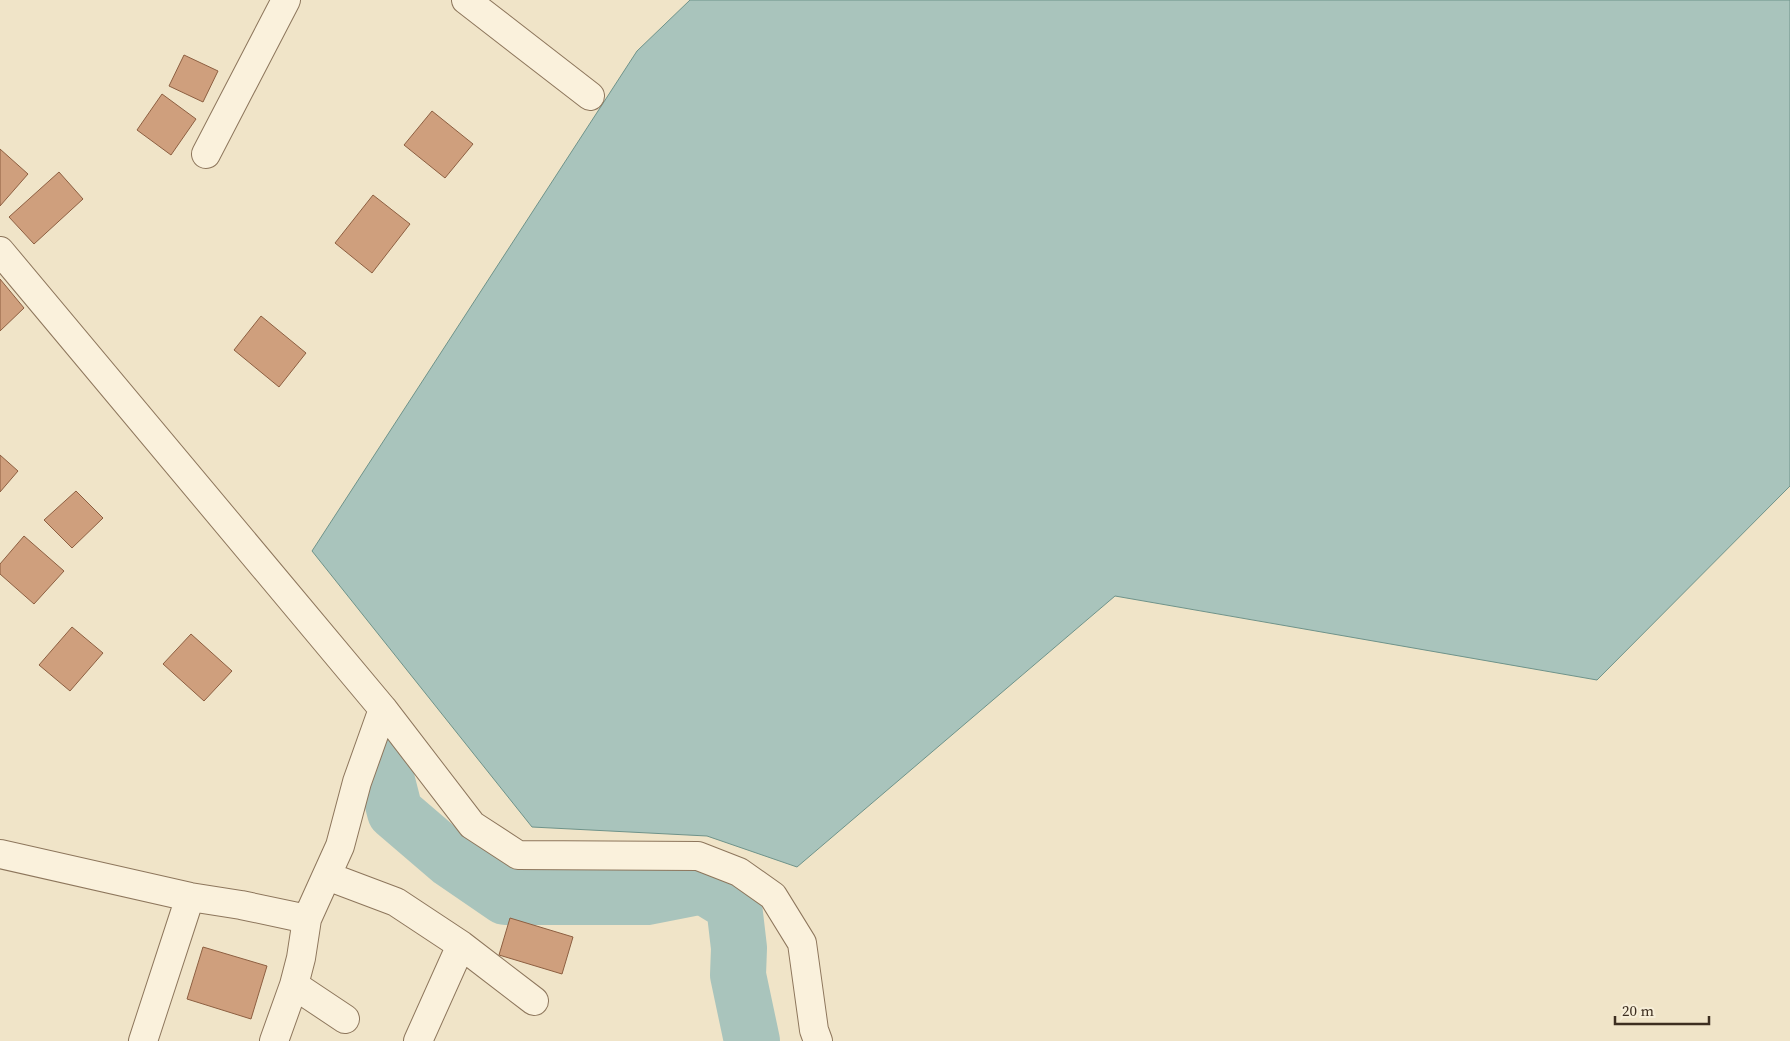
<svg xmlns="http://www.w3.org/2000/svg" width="1790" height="1041" viewBox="0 0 1790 1041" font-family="'Source Serif 4',serif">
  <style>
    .water { fill: #a9c4bc; stroke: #6f938a }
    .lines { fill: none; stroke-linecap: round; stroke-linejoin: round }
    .river { stroke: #a9c4bc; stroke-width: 56 }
    .building { fill: #cf9f7d; stroke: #8d5f41 }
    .minor-casing { stroke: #8d765c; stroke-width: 30 }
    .minor { stroke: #faf1dc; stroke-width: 28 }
  </style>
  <rect width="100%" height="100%" fill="#f0e4c8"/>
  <!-- water -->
  <path class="water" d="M 690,0 L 1790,0 L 1790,486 L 1597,680 L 1115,596 L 797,867 L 707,836 L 532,827 L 312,551 L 637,51 Z"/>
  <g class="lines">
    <!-- river -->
    <path class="river" d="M 382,761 L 395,812 L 451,860 L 505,897 L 647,897 L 703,886 L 734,905 L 739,948 L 738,975 L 752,1041"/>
  </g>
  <!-- building -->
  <path class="building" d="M 184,55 L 218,71 L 203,102 L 169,86 Z
    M 162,94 L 196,119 L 171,155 L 137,130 Z
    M 432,111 L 473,144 L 445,178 L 404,145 Z
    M 0,149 L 28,174 L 0,206 Z
    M 59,172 L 83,199 L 34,244 L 9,217 Z
    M 373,195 L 410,224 L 372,273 L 335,243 Z
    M 0,279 L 24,308 L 0,331 Z
    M 261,316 L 306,353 L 279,387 L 234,350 Z
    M 0,455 L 18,471 L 0,492 Z
    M 76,491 L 103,518 L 72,548 L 44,520 Z
    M 24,536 L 64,571 L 34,604 L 0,574 L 0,564 Z
    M 72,627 L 103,653 L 70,691 L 39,665 Z
    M 191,634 L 232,671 L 204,701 L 163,664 Z
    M 510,918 L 573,937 L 562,974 L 499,955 Z
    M 203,947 L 267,966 L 251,1019 L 187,999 Z"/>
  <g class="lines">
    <!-- minor casing -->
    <g class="minor-casing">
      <path id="minor" d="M 466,0 L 590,96
        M 206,154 L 286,0
        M 0,251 L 383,709 L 472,825 L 518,855 L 698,856 L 739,872 L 773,896 L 802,943 L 814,1030 L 818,1041
        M 0,854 L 190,897 L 241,905 L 307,919 L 340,846 L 357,782 L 383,709
        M 327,876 L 396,902 L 461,945 L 534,1001
        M 307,919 L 301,958 L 294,985 L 345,1019
        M 143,1041 L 190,897
        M 274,1041 L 294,985
        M 418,1041 L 461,945"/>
    </g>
    <!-- minor -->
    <use href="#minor" class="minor"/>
  </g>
  <!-- scale -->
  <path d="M1615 1016v8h94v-8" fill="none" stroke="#3d2e20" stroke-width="2.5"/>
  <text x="1622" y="1016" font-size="15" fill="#3d2e20" stroke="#f7eed8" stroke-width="4" paint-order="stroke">20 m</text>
</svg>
